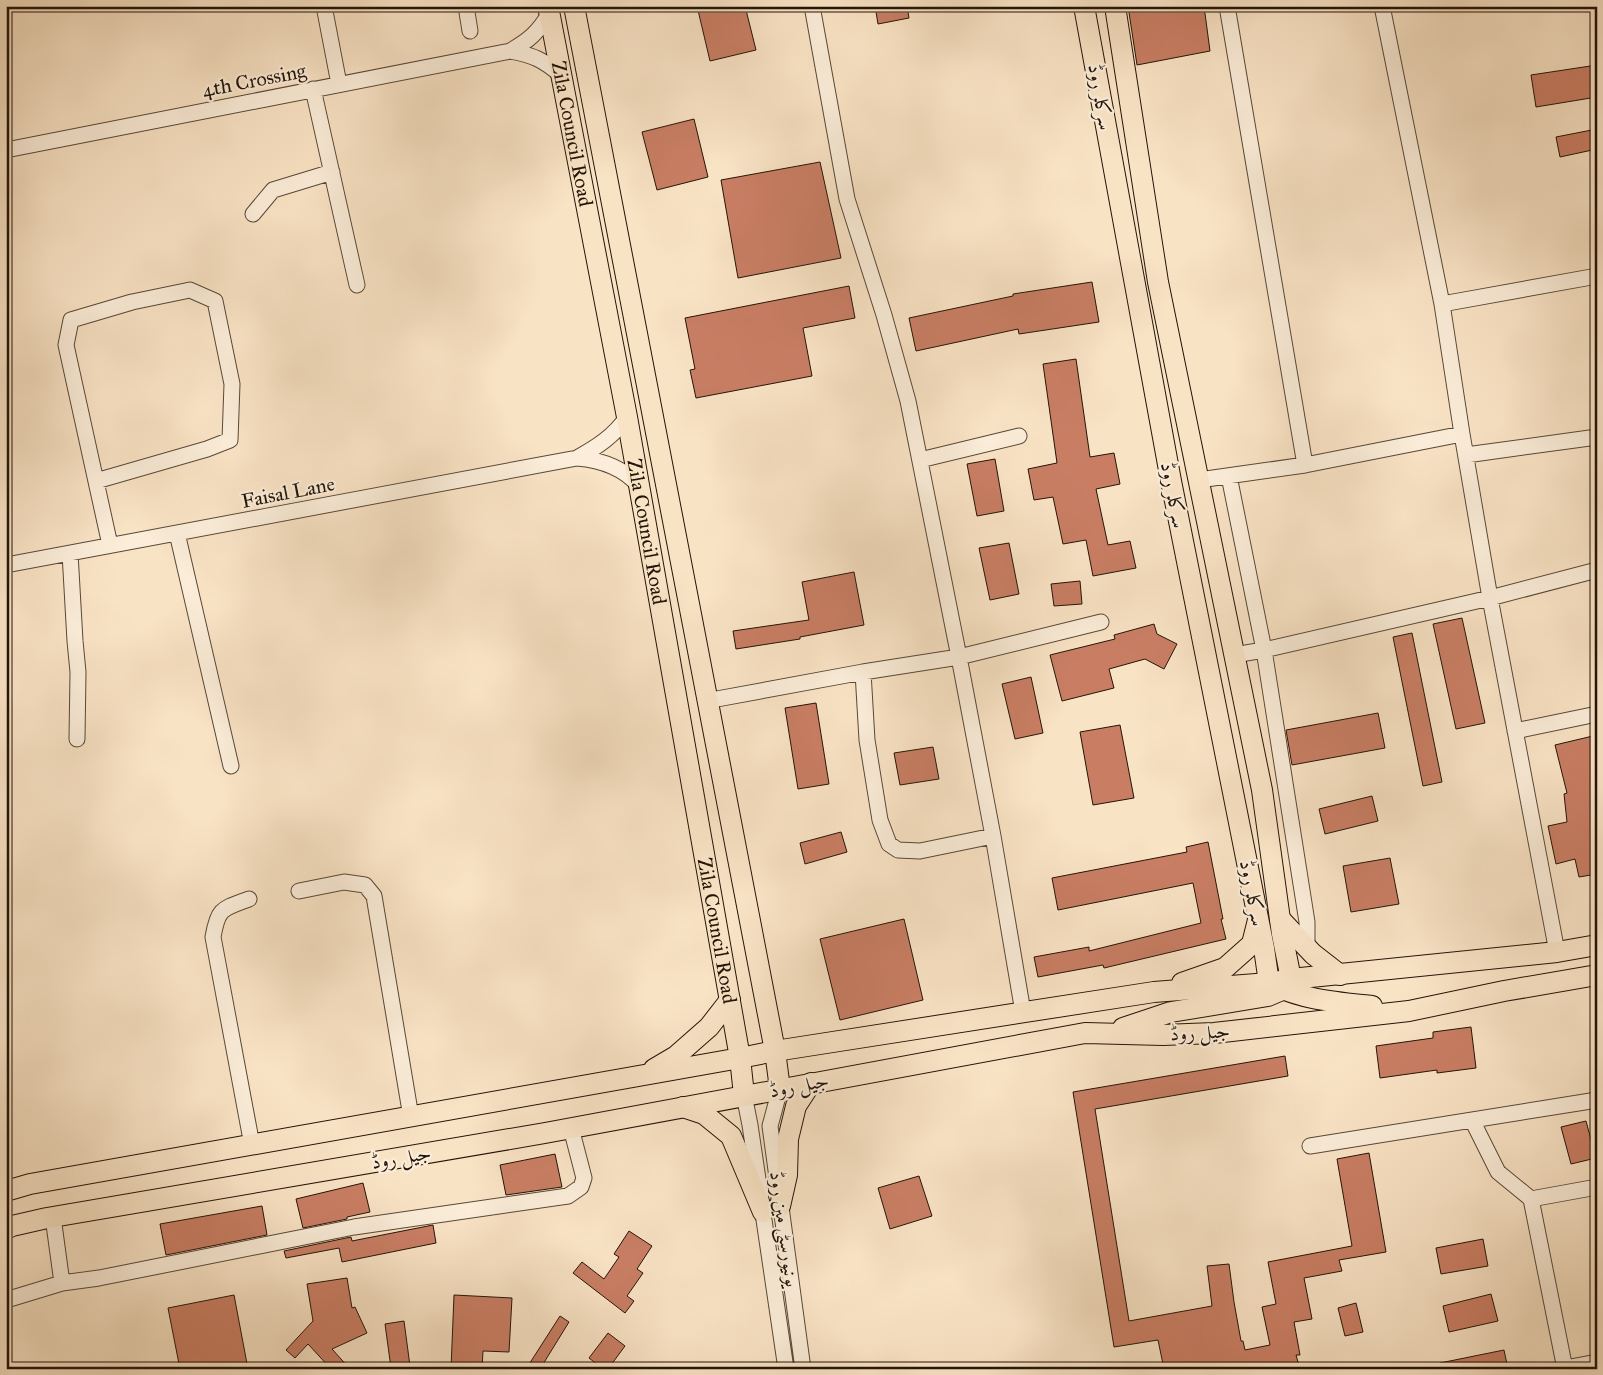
<svg xmlns="http://www.w3.org/2000/svg" width="1603" height="1375" viewBox="0 0 1603 1375" font-family="'IM FELL Great Primer',Amiri,serif">
  <style>
    .building { fill: #c97e64; stroke: #231408 }
    .lines { fill: none; stroke-linecap: round; stroke-linejoin: round }
    .minor-casing { stroke: #584837; stroke-width: 17 }
    .major-casing { stroke: #231408; stroke-width: 22 }
    .minor { stroke: #fbedd9; stroke-width: 15 }
    .major { stroke: #f9e3c5; stroke-width: 20 }
    .labels { text-anchor: middle; dominant-baseline: central; stroke-width: 4.5; stroke-linejoin: round; paint-order: stroke }
    .street-label { font-size: 20px; fill: #231408; stroke: #fbedd9 }
  </style>
  <rect width="100%" height="100%" fill="#f9e3c5"/>
  <filter id="stains"><feTurbulence type="fractalNoise" baseFrequency=".004" numOctaves="4"/><feColorMatrix values="0 0 0 0 .2 0 0 0 0 .09 0 0 0 0 .02 0 0 0 .5 -.17"/></filter>
  <radialGradient id="worn" r=".72"><stop offset=".6" stop-color="#630" stop-opacity="0"/><stop offset="1" stop-color="#630" stop-opacity=".3"/></radialGradient>
  <!-- building -->
  <path class="building" d="M 697,6 L 745,6 L 756,50 L 710,61 Z
    M 875,6 L 907,6 L 909,18 L 878,24 Z
    M 1128,6 L 1204,6 L 1210,51 L 1137,65 Z
    M 1597,65 L 1597,97 L 1536,107 L 1531,75 Z
    M 694,119 L 708,177 L 657,190 L 642,132 Z
    M 1597,129 L 1597,149 L 1560,157 L 1556,137 Z
    M 820,162 L 841,258 L 738,278 L 721,180 Z
    M 1092,282 L 1099,322 L 1019,334 L 1018,329 L 916,351 L 909,318 L 1013,296 L 1013,294 Z
    M 849,286 L 855,318 L 803,328 L 812,376 L 696,398 L 690,370 L 695,369 L 685,318 Z
    M 1076,359 L 1090,457 L 1114,453 L 1120,484 L 1096,489 L 1108,545 L 1130,541 L 1136,568 L 1093,576 L 1086,540 L 1063,544 L 1053,497 L 1034,500 L 1028,469 L 1057,463 L 1043,364 Z
    M 995,459 L 1004,511 L 977,516 L 967,464 Z
    M 1009,543 L 1019,594 L 990,600 L 979,548 Z
    M 854,572 L 864,625 L 800,637 L 800,639 L 736,649 L 733,631 L 809,620 L 802,582 Z
    M 1080,581 L 1082,604 L 1054,606 L 1051,584 Z
    M 1462,618 L 1485,723 L 1456,729 L 1433,624 Z
    M 1154,624 L 1157,634 L 1177,644 L 1164,669 L 1145,659 L 1109,669 L 1114,688 L 1062,701 L 1050,655 L 1115,639 L 1114,635 Z
    M 1412,633 L 1442,782 L 1423,786 L 1393,637 Z
    M 1031,677 L 1043,733 L 1015,739 L 1002,684 Z
    M 816,703 L 829,784 L 798,789 L 785,708 Z
    M 1378,713 L 1385,748 L 1292,765 L 1286,730 Z
    M 1120,725 L 1134,798 L 1093,805 L 1080,732 Z
    M 1597,735 L 1597,874 L 1579,877 L 1575,859 L 1556,864 L 1548,826 L 1567,822 L 1564,794 L 1567,793 L 1555,745 Z
    M 933,747 L 939,779 L 900,785 L 894,753 Z
    M 1372,796 L 1378,821 L 1325,834 L 1319,809 Z
    M 841,832 L 847,852 L 805,864 L 800,843 Z
    M 1208,842 L 1223,919 L 1221,919 L 1226,939 L 1104,968 L 1103,965 L 1038,977 L 1034,957 L 1089,947 L 1089,951 L 1201,923 L 1193,883 L 1058,910 L 1052,878 L 1187,852 L 1186,847 Z
    M 1390,858 L 1399,904 L 1351,912 L 1343,866 Z
    M 904,919 L 923,1000 L 840,1020 L 820,939 Z
    M 1471,1027 L 1476,1068 L 1437,1073 L 1437,1070 L 1380,1078 L 1376,1046 L 1433,1038 L 1433,1032 Z
    M 1285,1056 L 1288,1076 L 1095,1109 L 1129,1321 L 1212,1306 L 1207,1266 L 1229,1264 L 1234,1302 L 1241,1341 L 1243,1341 L 1245,1350 L 1270,1345 L 1262,1307 L 1276,1304 L 1268,1262 L 1352,1246 L 1337,1159 L 1369,1153 L 1386,1252 L 1339,1260 L 1342,1271 L 1304,1278 L 1312,1319 L 1294,1322 L 1300,1355 L 1296,1355 L 1300,1369 L 1164,1369 L 1158,1340 L 1114,1347 L 1073,1092 Z
    M 1586,1121 L 1596,1158 L 1571,1164 L 1561,1127 Z
    M 555,1154 L 562,1187 L 506,1195 L 500,1165 Z
    M 919,1176 L 932,1216 L 890,1229 L 878,1188 Z
    M 363,1183 L 370,1212 L 347,1217 L 347,1219 L 303,1228 L 296,1199 Z
    M 262,1206 L 267,1235 L 166,1255 L 160,1224 Z
    M 433,1225 L 436,1243 L 342,1262 L 339,1248 L 286,1258 L 284,1251 L 351,1237 L 352,1241 Z
    M 629,1231 L 652,1246 L 637,1269 L 643,1273 L 627,1296 L 634,1301 L 625,1313 L 573,1273 L 582,1262 L 604,1279 L 619,1257 L 614,1254 Z
    M 1483,1239 L 1488,1266 L 1441,1274 L 1436,1248 Z
    M 347,1278 L 352,1308 L 355,1307 L 367,1333 L 332,1349 L 350,1369 L 331,1369 L 308,1344 L 295,1358 L 286,1350 L 313,1321 L 307,1284 Z
    M 1491,1294 L 1498,1321 L 1449,1332 L 1443,1306 Z
    M 234,1295 L 248,1369 L 180,1369 L 168,1308 Z
    M 454,1295 L 512,1298 L 509,1352 L 483,1351 L 482,1369 L 451,1369 Z
    M 1356,1303 L 1363,1332 L 1345,1336 L 1338,1308 Z
    M 560,1316 L 569,1322 L 540,1369 L 526,1369 Z
    M 404,1321 L 410,1366 L 391,1368 L 385,1324 Z
    M 608,1333 L 625,1346 L 608,1369 L 603,1369 L 589,1358 Z
    M 1504,1350 L 1508,1369 L 1440,1369 L 1440,1363 Z"/>
  <g class="lines">
    <!-- minor casing -->
    <g class="minor-casing">
      <path id="minor" d="M 324,6 L 339,84
        M 466,6 L 470,31
        M 812,6 L 847,199 L 884,315 L 908,401 L 959,657 L 993,836 L 1023,1012
        M 1227,6 L 1305,465
        M 1382,6 L 1442,304 L 1462,434 L 1490,598 L 1557,952
        M 510,51 C 533,55 544,60 562,76
        M 313,89 L 357,285
        M 6,150 L 510,51 C 530,40 538,32 550,13
        M 253,214 L 273,190 L 332,172
        M 1442,304 L 1597,276
        M 1466,455 L 1597,437
        M 577,458 C 597,447 614,436 627,417
        M 920,460 L 1019,436
        M 1229,476 L 1264,650 L 1307,922 L 1307,948
        M 1199,480 L 1305,465 L 1462,434
        M 96,481 L 207,449 L 230,440 L 232,384 L 215,301 L 190,290 L 132,302 L 71,320 L 66,345 L 110,545
        M 177,533 L 231,766
        M 70,553 L 75,641 L 78,672 L 77,739
        M 6,565 L 577,458 C 601,460 623,467 639,486
        M 1234,655 L 1264,650 L 1490,598 L 1597,570
        M 706,701 L 863,672
        M 1515,731 L 1597,714
        M 993,836 L 920,851 L 898,850 L 889,844 L 880,820 L 867,740 L 863,672 L 959,657 L 1101,622
        M 299,891 L 344,882 L 365,885 L 374,896 L 411,1117
        M 249,899 C 222,909 218,908 213,937 L 252,1145
        M 780,1089 L 770,1126 L 803,1369
        M 744,1095 L 750,1125 L 786,1369
        M 1472,1120 L 1498,1172 L 1531,1199 L 1565,1369
        M 1310,1146 L 1597,1100
        M 1531,1199 L 1597,1187
        M 53,1217 L 62,1283
        M 6,1300 L 62,1283 L 99,1278 L 354,1227 L 568,1196 L 581,1187 L 584,1178 L 571,1128
        M 1565,1368 L 1597,1362"/>
    </g>
    <!-- major casing -->
    <g class="major-casing">
      <g id="major">
        <path id="s1" d="M 548,6 L 627,417 L 740,1058 L 744,1095"/>
        <path d="M 574,6 L 775,1051 L 780,1089"/>
        <path d="M 1084,6 L 1171,481 L 1264,948 L 1269,983 C 1303,1000 1335,1002 1372,1006"/>
        <path d="M 1115,6 L 1158,282 L 1262,790 L 1282,934 L 1291,979 L 1282,990 L 1268,996 L 1171,1012 L 1123,1028"/>
        <path d="M 1280,919 L 1313,954 L 1340,975"/>
        <path d="M 1182,983 L 1225,968 L 1252,944 L 1258,920"/>
        <path d="M 654,1069 L 676,1056 L 709,1027 L 730,1000"/>
        <path d="M 683,1107 L 704,1114 L 731,1136 L 763,1212"/>
        <path d="M 6,1191 L 30,1184 L 740,1058 L 775,1051 L 1154,992 L 1269,983 L 1291,979 L 1557,952 L 1597,945"/>
        <path d="M 780,1206 L 787,1175 L 788,1139 L 796,1106 L 811,1083"/>
        <path d="M 6,1229 L 12,1226 L 47,1218 L 545,1133 L 1085,1033 L 1163,1035 L 1214,1033 L 1409,1011 L 1504,991 L 1597,975"/>
      </g>
    </g>
    <!-- minor -->
    <use href="#minor" class="minor"/>
    <!-- major -->
    <use href="#major" class="major"/>
  </g>
  <g class="labels">
    <!-- street labels -->
    <g class="street-label">
      <text transform="translate(254 80) rotate(-11)">4th Crossing</text>
      <text transform="translate(1101 97) rotate(80)">سرکلر روڈ</text>
      <text stroke="none"><textPath href="#s1" startOffset="130">Zila Council Road</textPath></text>
      <text transform="translate(288 492) rotate(-11)">Faisal Lane</text>
      <text transform="translate(1174 495) rotate(79)">سرکلر روڈ</text>
      <text stroke="none"><textPath href="#s1" startOffset="535">Zila Council Road</textPath></text>
      <text transform="translate(1253 893) rotate(79)">سرکلر روڈ</text>
      <text stroke="none"><textPath href="#s1" startOffset="940">Zila Council Road</textPath></text>
      <text transform="translate(1200 1032) rotate(-3)">جیل روڈ</text>
      <text transform="translate(799 1085) rotate(-11)">جیل روڈ</text>
      <text transform="translate(401 1157) rotate(-10)">جیل روڈ</text>
      <text transform="translate(785 1229) rotate(82)">یونیورسٹی مین روڈ</text>
    </g>
  </g>
  <!-- margin -->
  <rect width="1603" height="1375" fill="none" stroke="#f9e3c5" stroke-width="25"/>
  <rect x="8" y="8" width="1588" height="1360" fill="none" stroke="#231408" stroke-width="2.5"/>
  <rect x="12" y="12" width="1578" height="1350" fill="none" stroke="#231408"/>
  <rect width="100%" height="100%" filter="url(#stains)"/>
  <rect width="100%" height="100%" fill="url(#worn)"/>
</svg>
